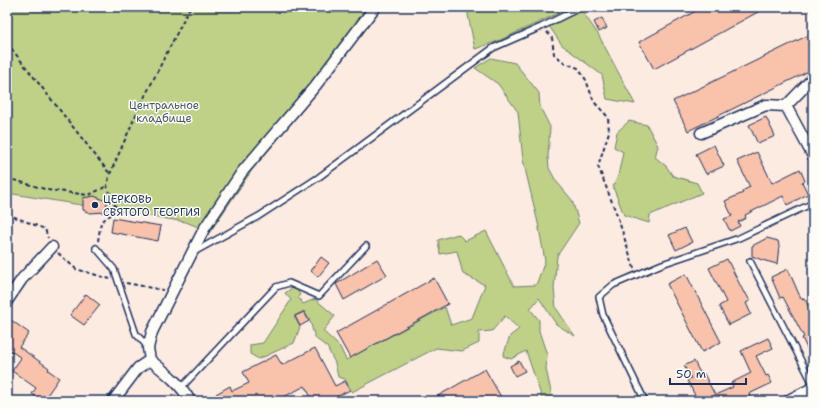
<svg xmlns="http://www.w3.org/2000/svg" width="820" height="408" viewBox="0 0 820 408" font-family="'Shantell Sans',sans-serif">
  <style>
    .green { fill: #bfd186; stroke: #6d8072 }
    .building { fill: #f8c2ab; stroke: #1b2f5e }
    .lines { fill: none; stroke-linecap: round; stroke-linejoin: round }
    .service-casing { stroke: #1b2f5e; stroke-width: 8 }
    .minor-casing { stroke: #1b2f5e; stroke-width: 13 }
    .secondary-casing { stroke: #1b2f5e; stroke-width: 17 }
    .path { stroke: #1b2f5e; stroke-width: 2; stroke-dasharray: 4 3; stroke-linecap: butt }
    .service { stroke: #fdfcf7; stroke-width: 5 }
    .minor { stroke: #fdfcf7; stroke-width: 10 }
    .secondary { stroke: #fdfcf7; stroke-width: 14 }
    .poi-dot { fill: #1b2f5e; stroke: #fdfcf7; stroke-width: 1.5 }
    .labels { text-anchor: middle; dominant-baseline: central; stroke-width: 3; stroke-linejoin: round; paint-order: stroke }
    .park-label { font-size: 11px; fill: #445868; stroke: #fdfcf7 }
    .poi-label { font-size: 11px; fill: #1b2f5e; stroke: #fdfcf7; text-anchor: start }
  </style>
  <rect width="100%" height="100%" fill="#fcebe0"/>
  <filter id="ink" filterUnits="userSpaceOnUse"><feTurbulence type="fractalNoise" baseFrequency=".025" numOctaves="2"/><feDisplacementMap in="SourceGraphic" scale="8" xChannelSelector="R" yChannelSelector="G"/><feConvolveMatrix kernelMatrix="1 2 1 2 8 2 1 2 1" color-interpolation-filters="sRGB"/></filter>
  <g filter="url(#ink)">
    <!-- green -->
    <path class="green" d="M 7,7 L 370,7 L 315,79 L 317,93 L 252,170 L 210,232 L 186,222 L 7,193 Z
      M 468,7 L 572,7 L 498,41 L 475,49 L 468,15 Z
      M 582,11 L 598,34 L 635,104 L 607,99 L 602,75 L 562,45 L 549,26 Z
      M 491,58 L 515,63 L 539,93 L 540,107 L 550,127 L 548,157 L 549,168 L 556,181 L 572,200 L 579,223 L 557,256 L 554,288 L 556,308 L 575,336 L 556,324 L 539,298 L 530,309 L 539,320 L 539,331 L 547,355 L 546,369 L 553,401 L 543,401 L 526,351 L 511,359 L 503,356 L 510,336 L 519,329 L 505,316 L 492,331 L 479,332 L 479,343 L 462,351 L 436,348 L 352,392 L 345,379 L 338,377 L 335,363 L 327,347 L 315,338 L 310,321 L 304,311 L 294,316 L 300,327 L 294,343 L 259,359 L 250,354 L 250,345 L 263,343 L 291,300 L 285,293 L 295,286 L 300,295 L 298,297 L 303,304 L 315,299 L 335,316 L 323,331 L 340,347 L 346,360 L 445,307 L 451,325 L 472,318 L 485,285 L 463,274 L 457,251 L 440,254 L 438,240 L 458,234 L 465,241 L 486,231 L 514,286 L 536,285 L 545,261 L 538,223 L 523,160 L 518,112 L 498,84 L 475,68 Z
      M 629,121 L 647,125 L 658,146 L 655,157 L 666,166 L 673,176 L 697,183 L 702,193 L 650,215 L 649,223 L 624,215 L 613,187 L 618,176 L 623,152 L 614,147 L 617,132 Z"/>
    <!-- building -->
    <path class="building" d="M 703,7 L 767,7 L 654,69 L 639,42 Z
      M 602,18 L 607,28 L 599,32 L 594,22 Z
      M 813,33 L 813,69 L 688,131 L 673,101 Z
      M 766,117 L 775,136 L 758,144 L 749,125 Z
      M 714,145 L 724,166 L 706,174 L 696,154 Z
      M 757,152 L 772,183 L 800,169 L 805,181 L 802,182 L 808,194 L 787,205 L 783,196 L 745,215 L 746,218 L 738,222 L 740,226 L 730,231 L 724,219 L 732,216 L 725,201 L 743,193 L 742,191 L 750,187 L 737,161 Z
      M 94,196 L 104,200 L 107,203 L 105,212 L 90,213 L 83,210 L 83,198 Z
      M 113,218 L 161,226 L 158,241 L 111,232 Z
      M 685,228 L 692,242 L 676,250 L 669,235 Z
      M 767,238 L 778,241 L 779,246 L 777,264 L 762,260 L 752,256 L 752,246 Z
      M 321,257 L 329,263 L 318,277 L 311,271 Z
      M 377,259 L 387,275 L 344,300 L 336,284 Z
      M 727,259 L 744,293 L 745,292 L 750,301 L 746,303 L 751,314 L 729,325 L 719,306 L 726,302 L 709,268 Z
      M 788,269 L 801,299 L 804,298 L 813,314 L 813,361 L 802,338 L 804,337 L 783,297 L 780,298 L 771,277 Z
      M 686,274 L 721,342 L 702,352 L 667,284 Z
      M 434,278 L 448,304 L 350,358 L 336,333 Z
      M 86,294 L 100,305 L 84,325 L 70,315 Z
      M 304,312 L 309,321 L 300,326 L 295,316 Z
      M 7,317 L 29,333 L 19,347 L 49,368 L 48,370 L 59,378 L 43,401 L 32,394 L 36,388 L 12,371 L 21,358 L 7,348 Z
      M 768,338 L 773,348 L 756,356 L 766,376 L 768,375 L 772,383 L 749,394 L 752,401 L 698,401 L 687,380 L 691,378 L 684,366 L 694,361 L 700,373 L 703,372 L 715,395 L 733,387 L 731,383 L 751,373 L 741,351 Z
      M 315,348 L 335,386 L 345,381 L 350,390 L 328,401 L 313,401 L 305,386 L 276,401 L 220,401 L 216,394 L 230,386 L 232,391 L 249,383 L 243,372 L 276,355 L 282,365 Z
      M 519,361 L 525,371 L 515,376 L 510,366 Z
      M 485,369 L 501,397 L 494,401 L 429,401 Z"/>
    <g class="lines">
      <!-- service casing -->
      <g class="service-casing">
        <path id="service" d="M 96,248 L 114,269 L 136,334 L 148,347
          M 194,252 L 259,216 L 319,177 L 493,48 L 541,27 L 581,7
          M 750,261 L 813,384
          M 181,388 L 276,287 L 289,283 L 319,296 L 366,246
          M 645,401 L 603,315 L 599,297 L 613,285 L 662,264 L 739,238 L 813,203"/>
      </g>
      <!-- minor casing -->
      <g class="minor-casing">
        <path id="minor" d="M 786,106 L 813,156
          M 701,133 L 766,105 L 786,106 L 810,81 L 813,79
          M 7,301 L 22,279 L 52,247
          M 150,360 L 148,348 L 152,332 L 204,229 L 242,172 L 316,85 L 375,7
          M 150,360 C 165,372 181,384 190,401
          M 113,401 L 138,368 L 150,360"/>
      </g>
      <!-- secondary casing -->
      <g class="secondary-casing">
        <path id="secondary" d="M 791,401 L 813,390"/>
      </g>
      <!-- path -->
      <path class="path" d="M 547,32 L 552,38 L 554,54 L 565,63 L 578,68 L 586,80 L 594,102 L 608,117 L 609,132 L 598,166 L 617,215 L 634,268
        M 7,43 L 110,174
        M 7,178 L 48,190 L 89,195 L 107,186
        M 7,214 L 45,229 L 48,238
        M 98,241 L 101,222 L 117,210 L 107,186 L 110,174 L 138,110 L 190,7
        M 58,253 L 76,269 L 110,279
        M 126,283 L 163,290"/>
      <!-- service -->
      <use href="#service" class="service"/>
      <!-- minor -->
      <use href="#minor" class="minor"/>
      <!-- secondary -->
      <use href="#secondary" class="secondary"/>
    </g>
  </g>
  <!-- markers -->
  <circle class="poi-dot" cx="95" cy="205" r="4"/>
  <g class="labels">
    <!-- park labels -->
    <g class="park-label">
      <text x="164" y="105">Центральное<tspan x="164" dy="13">кладбище</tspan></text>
    </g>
    <!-- poi labels -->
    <g class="poi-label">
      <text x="103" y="199">ЦЕРКОВЬ<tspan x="103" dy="13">СВЯТОГО ГЕОРГИЯ</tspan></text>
    </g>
  </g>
  <!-- margin -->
  <rect width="820" height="408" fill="none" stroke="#fdfcf7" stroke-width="24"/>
  <rect x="12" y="12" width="796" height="384" fill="none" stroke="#1b2f5e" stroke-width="1.5" filter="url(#ink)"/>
  <!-- scale -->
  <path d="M670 378v6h76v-6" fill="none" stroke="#1b2f5e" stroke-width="2"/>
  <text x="676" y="378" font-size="12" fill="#1b2f5e" stroke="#fdfcf7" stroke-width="3" paint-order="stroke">50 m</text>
</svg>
